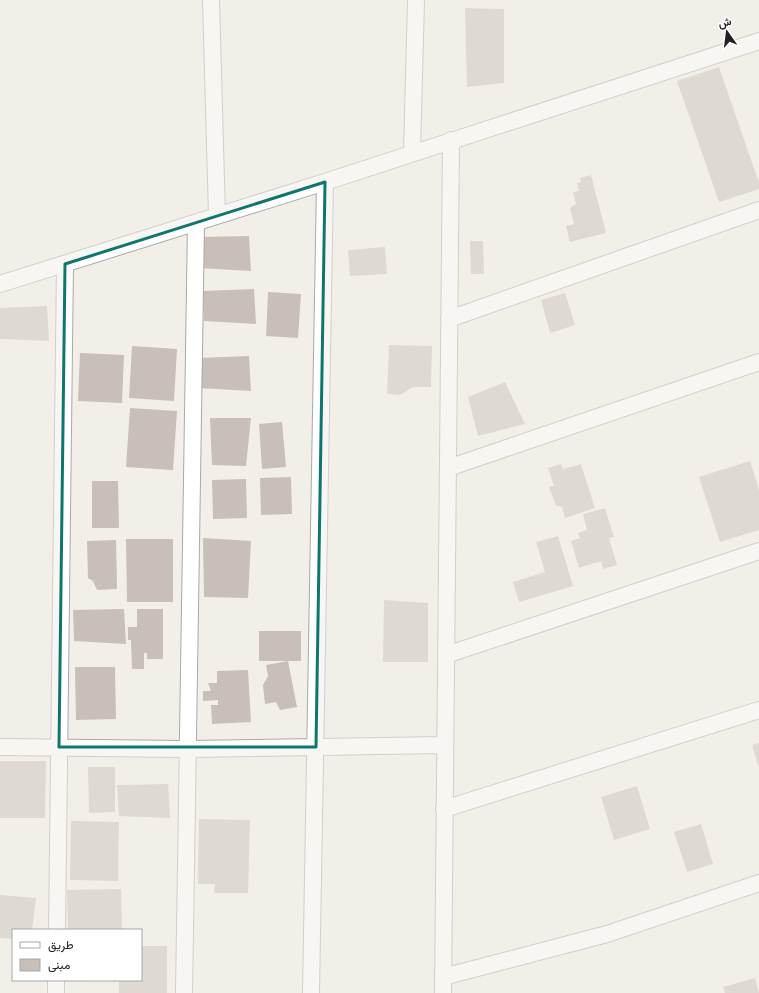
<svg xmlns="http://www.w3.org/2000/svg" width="759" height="993" viewBox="0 0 759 993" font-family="Helvetica,Vazirmatn,sans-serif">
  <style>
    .building { fill: #c7bfb8 }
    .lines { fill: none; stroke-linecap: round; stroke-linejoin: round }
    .street-casing { stroke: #a9a9a9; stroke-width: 18 }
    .street { stroke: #fff; stroke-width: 16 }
    .marked { fill: none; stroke: #0f766e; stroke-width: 3; stroke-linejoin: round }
  </style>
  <rect width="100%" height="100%" fill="#f2efe9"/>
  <!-- building -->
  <path class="building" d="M 465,8 L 504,9 L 504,83 L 467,87 Z
    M 719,67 L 759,183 L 759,189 L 719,202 L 677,81 Z
    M 591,175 L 606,233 L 570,242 L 566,226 L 574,224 L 570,208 L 576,204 L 573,192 L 579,191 L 577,183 L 581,182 L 580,178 Z
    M 249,236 L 251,271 L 199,268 L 198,237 Z
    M 470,241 L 483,241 L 484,274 L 471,274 Z
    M 385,247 L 387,274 L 350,276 L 348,250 Z
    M 254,289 L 256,324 L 204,321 L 203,291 Z
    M 268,292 L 301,294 L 298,338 L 266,336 Z
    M 565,293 L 575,325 L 550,333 L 541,300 Z
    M 47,306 L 49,341 L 0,339 L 0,308 Z
    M 389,345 L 432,346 L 431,387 L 413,387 L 400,395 L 387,394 Z
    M 132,346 L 177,349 L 174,401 L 129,398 Z
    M 80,353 L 124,355 L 122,403 L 78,401 Z
    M 249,356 L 251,391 L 199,388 L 198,358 Z
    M 505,382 L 525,424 L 478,436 L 468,397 Z
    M 130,408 L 177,411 L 173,470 L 126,467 Z
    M 210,418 L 251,418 L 246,466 L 212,465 Z
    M 282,422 L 286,467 L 262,469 L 259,424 Z
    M 750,461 L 759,490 L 759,530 L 720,542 L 699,477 Z
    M 561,464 L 563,469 L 581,464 L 595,508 L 565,518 L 562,507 L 556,506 L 549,487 L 554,486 L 548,468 Z
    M 291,477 L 292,514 L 261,515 L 260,478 Z
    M 246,479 L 247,518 L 213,519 L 212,480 Z
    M 92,481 L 118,481 L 119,528 L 92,528 Z
    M 605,508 L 614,537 L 609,538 L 617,565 L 603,569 L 601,561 L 579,568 L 571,541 L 580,538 L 578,533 L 587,530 L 583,514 Z
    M 558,536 L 573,586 L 519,602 L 513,582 L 545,572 L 536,542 Z
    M 203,538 L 251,541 L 248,598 L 204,597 Z
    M 126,539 L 173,539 L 173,602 L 127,602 Z
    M 116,540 L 117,589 L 97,590 L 93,581 L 88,578 L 87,541 Z
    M 384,600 L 428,603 L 428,662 L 383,662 Z
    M 124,609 L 126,644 L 74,641 L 73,610 Z
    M 137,609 L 163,609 L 163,659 L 147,659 L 147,653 L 144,653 L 144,669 L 132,669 L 131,640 L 128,640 L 128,627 L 137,627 Z
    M 259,631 L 301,631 L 301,661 L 259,661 Z
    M 288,661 L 297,707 L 280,710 L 276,702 L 265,704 L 263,685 L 268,676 L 266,665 Z
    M 75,667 L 115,667 L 116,719 L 76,720 Z
    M 248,670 L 251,722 L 212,724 L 211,705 L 218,705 L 218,700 L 203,701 L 203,691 L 211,691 L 208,683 L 217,683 L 217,671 Z
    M 759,743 L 759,768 L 752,745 Z
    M 0,761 L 46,761 L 45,818 L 0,818 Z
    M 88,767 L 115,767 L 115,812 L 89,813 Z
    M 168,784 L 170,818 L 119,816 L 117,785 Z
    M 637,786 L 650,829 L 614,840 L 601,797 Z
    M 199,819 L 250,820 L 248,893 L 214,893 L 215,884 L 198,884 Z
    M 71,821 L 119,822 L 118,881 L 70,880 Z
    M 701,824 L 713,864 L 687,872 L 674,832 Z
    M 121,889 L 122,930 L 68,930 L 67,890 Z
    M 0,895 L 36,898 L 32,930 L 13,930 L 13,939 L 0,938 Z
    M 141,946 L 167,946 L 167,993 L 119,993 L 119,980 L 141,980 Z
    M 755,978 L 759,993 L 725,993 L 723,987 Z"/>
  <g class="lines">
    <!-- street casing -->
    <g class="street-casing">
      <path id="street" d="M 211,0 L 217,216
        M 412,153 L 416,0
        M 0,284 L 325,182 L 759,41
        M 449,319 L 759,210
        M 448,468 L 759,362
        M 446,655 L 759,551
        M 0,747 L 187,749 L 445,745
        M 444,809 L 759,710
        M 57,930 L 65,264
        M 443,977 L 607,934 L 759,883
        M 56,993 L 56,980
        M 184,993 L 196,223
        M 311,993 L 325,182
        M 443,993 L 451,140"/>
    </g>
    <!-- street -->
    <use href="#street" class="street"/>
  </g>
  <!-- marked area -->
  <path d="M0 0H759V993H0ZM 325,182 L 316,747 L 59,747 L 65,264 Z" fill="#f2efe9" fill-opacity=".55" fill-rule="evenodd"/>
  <path class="marked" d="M 325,182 L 316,747 L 59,747 L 65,264 Z"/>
  <!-- legend -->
  <rect x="12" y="929" width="130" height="52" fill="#ffffff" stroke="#a7a7a7"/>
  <rect x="20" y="942" width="20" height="6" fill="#ffffff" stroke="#a7a7a7"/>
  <text x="48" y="949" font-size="12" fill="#222222">طريق</text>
  <rect x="20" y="959" width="20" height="12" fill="#c7bfb8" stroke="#a7a7a7"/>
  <text x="48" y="969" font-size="12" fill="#222222">مبنى</text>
  <!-- north arrow -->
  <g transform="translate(727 32) rotate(346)" stroke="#ffffff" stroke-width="3" paint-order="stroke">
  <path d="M0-3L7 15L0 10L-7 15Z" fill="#222222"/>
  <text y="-6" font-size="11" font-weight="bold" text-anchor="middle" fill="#222222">ش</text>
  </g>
</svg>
